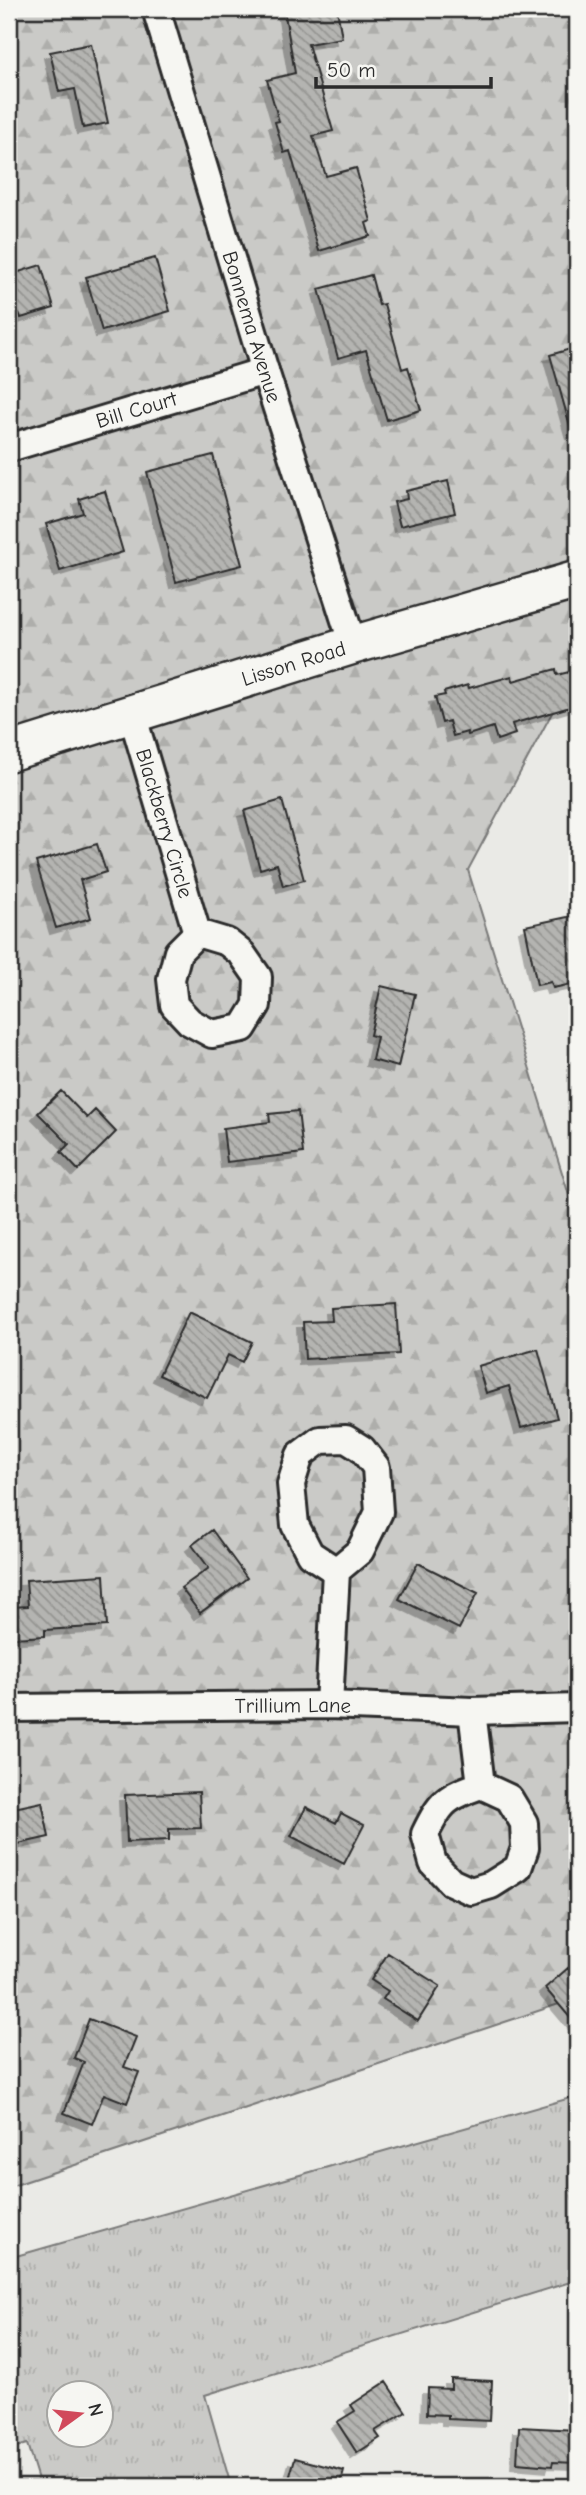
<svg xmlns="http://www.w3.org/2000/svg" width="586" height="2495" viewBox="0 0 586 2495" font-family="'Comic Neue',sans-serif">
  <style>
    .grass { fill: url(#grass-tufts); stroke: #7a7a79; stroke-width: 2; fill-rule: evenodd }
    .forest { fill: url(#forest-firs); stroke: #7a7a79; stroke-width: 2 }
    .building { fill: url(#building-back-hatch); stroke: #2b2b2b; stroke-width: 2; filter: url(#shadow) }
    .lines { fill: none; stroke-linecap: round; stroke-linejoin: round }
    .street-casing { stroke: #2b2b2b; stroke-width: 32 }
    .secondary-casing { stroke: #2b2b2b; stroke-width: 42 }
    .street { stroke: #f6f6f2; stroke-width: 26 }
    .secondary { stroke: #f6f6f2; stroke-width: 37 }
    .labels { text-anchor: middle; dominant-baseline: central; stroke-width: 7; stroke-linejoin: round; paint-order: stroke }
    .street-label { font-size: 21px; fill: #2b2b2b; stroke: #f6f6f2 }
  </style>
  <defs>
    <pattern id="grass-tufts" width="24" height="20" patternUnits="userSpaceOnUse" patternTransform="scale(1.75)"><rect width="24" height="20" fill="#cacac7"/><path d="M3 7l-1-3M5 7V3M7 7l1-3M15 17l-1-3M17 17v-4M19 17l1-3" fill="none" stroke="#aeaeab"/></pattern>
    <pattern id="forest-firs" width="22" height="20" patternUnits="userSpaceOnUse" patternTransform="scale(1.75)"><rect width="22" height="20" fill="#cacac7"/><path d="M5 1l3.5 6h-7zM16 11l3.5 6h-7z" fill="#aeaeab"/></pattern>
    <pattern id="building-back-hatch" width="6" height="6" patternUnits="userSpaceOnUse" patternTransform="scale(1.75)"><rect width="6" height="6" fill="#b4b4b1"/><path d="M-1 5l2 2M0 0l6 6M5-1l2 2" fill="none" stroke="#939390"/></pattern>
    <filter id="shadow"><feDropShadow dx="-6" dy="6" stdDeviation="0" flood-color="#0004"/></filter>
  </defs>
  <rect width="100%" height="100%" fill="#eaeae6"/>
  <filter id="ink" filterUnits="userSpaceOnUse"><feTurbulence type="fractalNoise" baseFrequency=".0143" numOctaves="2"/><feDisplacementMap in="SourceGraphic" scale="14" xChannelSelector="R" yChannelSelector="G"/><feConvolveMatrix kernelMatrix="1 2 1 2 8 2 1 2 1" color-interpolation-filters="sRGB"/></filter>
  <g filter="url(#ink)">
    <!-- grass -->
    <path class="grass" d="M 577,2096 L 577,2280 L 205,2395 L 231,2486 L 40,2486 L 27,2444 L 9,2449 L 9,2258 ZM 60,2394 L 102,2394 L 102,2436 L 60,2436 Z"/>
    <!-- forest -->
    <path class="forest" d="M 9,9 L 577,9 L 577,666 L 468,870 L 577,1221 L 577,1998 L 9,2187 Z"/>
    <!-- building -->
    <path class="building" d="M 284,9 L 337,9 L 342,38 L 308,44 L 333,131 L 313,136 L 326,176 L 356,168 L 371,221 L 366,223 L 370,236 L 319,251 L 290,151 L 284,153 L 275,122 L 279,121 L 267,80 L 295,73 Z
      M 91,44 L 108,123 L 83,128 L 75,89 L 59,92 L 50,52 Z
      M 155,258 L 170,311 L 102,331 L 86,277 Z
      M 41,265 L 54,308 L 21,318 L 19,313 L 9,316 L 9,275 Z
      M 371,275 L 379,305 L 384,304 L 402,369 L 408,367 L 421,410 L 387,420 L 366,350 L 338,358 L 319,289 Z
      M 577,347 L 577,432 L 572,433 L 550,355 Z
      M 213,455 L 242,565 L 176,582 L 147,472 Z
      M 448,481 L 455,513 L 400,526 L 394,502 L 407,499 L 406,491 Z
      M 105,491 L 123,552 L 60,571 L 46,524 L 83,513 L 79,499 Z
      M 556,669 L 557,675 L 577,670 L 577,705 L 512,724 L 515,734 L 497,740 L 493,727 L 468,735 L 467,732 L 453,736 L 449,721 L 442,723 L 435,697 L 445,695 L 444,692 L 468,685 L 469,688 L 512,676 L 513,681 Z
      M 282,800 L 304,880 L 283,886 L 277,864 L 260,869 L 244,811 Z
      M 97,844 L 106,872 L 80,880 L 91,918 L 56,928 L 36,862 Z
      M 577,915 L 577,983 L 553,988 L 551,982 L 537,985 L 525,926 Z
      M 381,986 L 415,994 L 398,1067 L 372,1060 L 377,1037 L 370,1035 Z
      M 61,1091 L 87,1118 L 95,1110 L 116,1132 L 78,1170 L 61,1152 L 69,1144 L 38,1113 Z
      M 298,1111 L 303,1153 L 227,1162 L 223,1128 L 270,1122 L 269,1114 Z
      M 396,1304 L 399,1354 L 305,1359 L 303,1322 L 332,1321 L 331,1308 Z
      M 189,1312 L 252,1342 L 242,1362 L 228,1355 L 207,1398 L 159,1375 Z
      M 538,1349 L 557,1418 L 521,1428 L 509,1386 L 486,1393 L 478,1366 Z
      M 212,1530 L 247,1578 L 200,1613 L 181,1588 L 209,1568 L 192,1545 Z
      M 418,1563 L 478,1593 L 459,1629 L 399,1599 Z
      M 104,1575 L 107,1626 L 45,1630 L 45,1636 L 13,1638 L 12,1607 L 28,1606 L 26,1580 Z
      M 199,1792 L 201,1828 L 169,1829 L 169,1840 L 127,1842 L 125,1795 Z
      M 42,1802 L 49,1837 L 9,1846 L 9,1809 Z
      M 306,1807 L 336,1823 L 341,1813 L 364,1825 L 344,1864 L 291,1836 Z
      M 388,1953 L 440,1986 L 418,2021 L 383,1999 L 388,1991 L 371,1980 Z
      M 568,1968 L 577,1979 L 577,2026 L 545,1988 Z
      M 89,2019 L 136,2037 L 124,2067 L 139,2072 L 127,2103 L 104,2094 L 92,2124 L 64,2113 L 84,2062 L 74,2058 Z
      M 451,2379 L 492,2381 L 490,2421 L 448,2419 L 448,2415 L 427,2414 L 428,2388 L 451,2389 Z
      M 386,2382 L 406,2412 L 375,2431 L 380,2438 L 357,2453 L 337,2422 L 355,2411 L 351,2405 Z
      M 519,2427 L 577,2430 L 577,2463 L 553,2462 L 552,2466 L 517,2463 Z
      M 295,2458 L 344,2471 L 340,2486 L 287,2486 Z"/>
    <g class="lines">
      <!-- street casing -->
      <g class="street-casing">
        <g id="street">
          <path id="s1" d="M 156,9 L 265,371 L 353,645"/>
          <path id="s2" d="M 9,448 L 265,371"/>
          <path id="s3" d="M 132,714 L 197,933 L 227,942 L 242,954 L 258,977 L 257,1005 L 243,1028 L 212,1034 L 190,1022 L 174,1005 L 171,979 L 178,952 L 197,933"/>
          <path d="M 329,1705 L 336,1571 L 360,1551 L 379,1512 L 376,1467 L 362,1449 L 346,1439 L 320,1440 L 300,1455 L 291,1484 L 295,1525 L 310,1554 L 336,1571"/>
          <path id="s4" d="M 9,1708 L 329,1705 L 472,1711 L 577,1708"/>
          <path d="M 472,1711 L 481,1785 L 509,1798 L 524,1823 L 525,1848 L 518,1868 L 491,1885 L 471,1891 L 451,1882 L 433,1863 L 425,1834 C 441,1801 446,1797 481,1785"/>
        </g>
      </g>
      <!-- secondary casing -->
      <g class="secondary-casing">
        <g id="secondary">
          <path id="s5" d="M 9,752 L 353,645 L 577,580"/>
        </g>
      </g>
      <!-- street -->
      <use href="#street" class="street"/>
      <!-- secondary -->
      <use href="#secondary" class="secondary"/>
    </g>
  </g>
  <g class="labels">
    <!-- street labels -->
    <g class="street-label">
      <text stroke="none"><textPath href="#s1" startOffset="332">Bonnema Avenue</textPath></text>
      <text stroke="none"><textPath href="#s2" startOffset="133">Bill Court</textPath></text>
      <text stroke="none"><textPath href="#s5" startOffset="298">Lisson Road</textPath></text>
      <text stroke="none"><textPath href="#s3" startOffset="114">Blackberry Circle</textPath></text>
      <text stroke="none"><textPath href="#s4" startOffset="284">Trillium Lane</textPath></text>
    </g>
  </g>
  <!-- margin -->
  <rect width="586" height="2495" fill="none" stroke="#f6f6f2" stroke-width="35"/>
  <rect x="18" y="18" width="551" height="2460" fill="none" stroke="#2b2b2b" stroke-width="2.5" filter="url(#ink)"/>
  <!-- north arrow -->
  <g transform="translate(80 2414) rotate(75)"><circle r="33" fill="#f6f6f2" stroke="#a5a5a2" stroke-width="2"/>
  <path d="M0-5L12 26L0 18L-12 26Z" fill="#d1495b"/>
  <text y="-10" font-size="19" font-weight="bold" text-anchor="middle" fill="#2b2b2b">N</text>
  </g>
  <!-- scale -->
  <path d="M316 77v10h175v-10" fill="none" stroke="#2b2b2b" stroke-width="3.5"/>
  <text x="327" y="77" font-size="21" fill="#2b2b2b" stroke="#f6f6f2" stroke-width="5" paint-order="stroke">50 m</text>
</svg>
